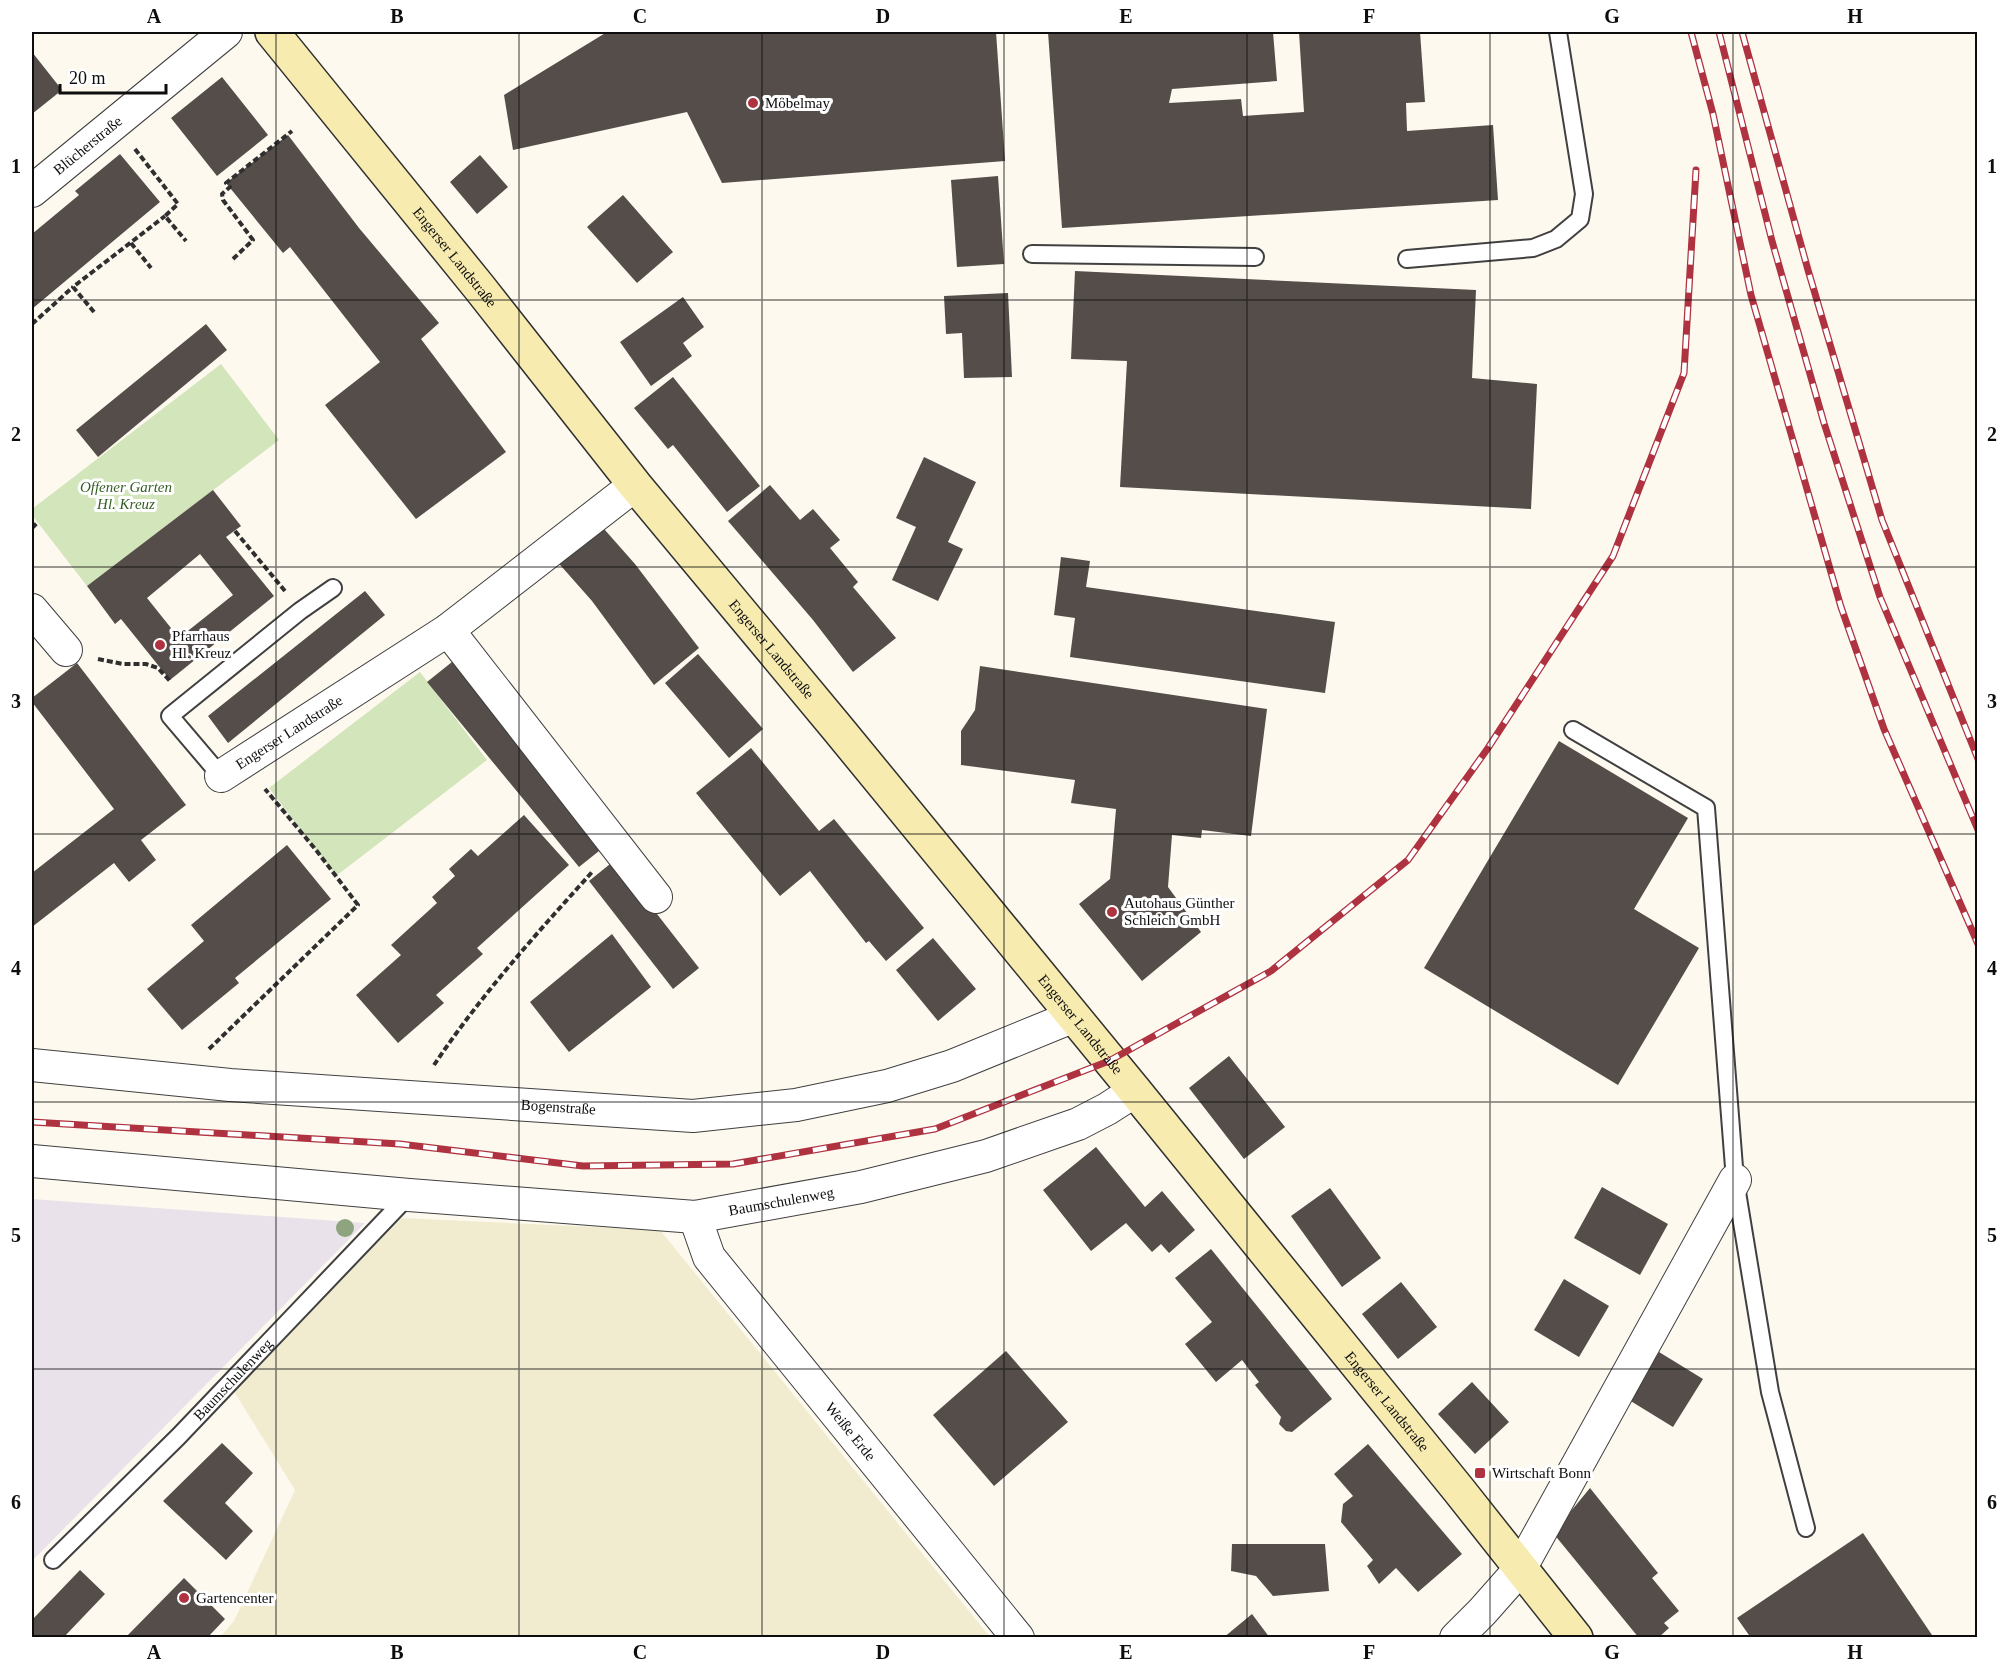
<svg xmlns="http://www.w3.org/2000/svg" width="2009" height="1669" viewBox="0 0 2009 1669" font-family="'Times New Roman',serif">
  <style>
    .industrial { fill: #e9e2eb }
    .farmland { fill: #f1ecd0 }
    .green { fill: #d3e5bb }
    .building { fill: #544d4a; fill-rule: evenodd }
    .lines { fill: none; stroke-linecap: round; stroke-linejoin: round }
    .service-casing { stroke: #404040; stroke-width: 20 }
    .minor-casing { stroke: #404040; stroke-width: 34 }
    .secondary-casing { stroke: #2f2f2f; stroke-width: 36 }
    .path { stroke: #2f2f2f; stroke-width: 4; stroke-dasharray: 6 3; stroke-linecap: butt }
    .service { stroke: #fff; stroke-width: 16 }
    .minor { stroke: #fff; stroke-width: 32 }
    .secondary { stroke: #f7ebaf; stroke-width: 33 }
    .rail-casing { stroke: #af3240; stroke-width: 7 }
    .rail { stroke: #fff; stroke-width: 4.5; stroke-dasharray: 14; stroke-linecap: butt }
    .tree { fill: #8ea47e }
    .grid { fill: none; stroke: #0d0d0d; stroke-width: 1.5; stroke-opacity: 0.55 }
    .poi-dot { fill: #af3240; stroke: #fff; stroke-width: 2 }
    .labels { text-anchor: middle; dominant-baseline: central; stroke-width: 6; stroke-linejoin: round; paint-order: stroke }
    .poi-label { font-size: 15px; fill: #0d0d0d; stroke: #fff; text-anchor: start }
    .street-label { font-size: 15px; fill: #0d0d0d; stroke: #fff }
    .park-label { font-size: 15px; font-style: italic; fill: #335e23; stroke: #fff }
    .neatline { fill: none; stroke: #0d0d0d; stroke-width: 2 }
    .grid-label { font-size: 20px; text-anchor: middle; font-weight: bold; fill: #0d0d0d }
  </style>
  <rect width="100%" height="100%" fill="#fdf9ee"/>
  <!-- industrial -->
  <path class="industrial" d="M 32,1199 L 365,1223 L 32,1561 Z"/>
  <!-- farmland -->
  <path class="farmland" d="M 402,1218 L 660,1230 L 990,1637 L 219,1638 L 234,1621 L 295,1490 L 233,1390 Z"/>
  <!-- green -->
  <path class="green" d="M 221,364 L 279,440 L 87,586 L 32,515 L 32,509 Z
    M 420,672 L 487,760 L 336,876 L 269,788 Z"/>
  <!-- building -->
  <path class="building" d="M 607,32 L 996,32 L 1005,161 L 722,183 L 687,112 L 513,150 L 504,95 Z
    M 1048,32 L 1273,32 L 1277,81 L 1172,89 L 1169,103 L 1241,99 L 1243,116 L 1304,112 L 1299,32 L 1420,32 L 1425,102 L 1406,103 L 1407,131 L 1493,125 L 1498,200 L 1062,228 Z
    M 32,52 L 62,90 L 32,114 Z
    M 222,77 L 268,135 L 217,176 L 171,118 Z
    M 288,135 L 359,228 L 439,323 L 421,339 L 506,452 L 416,519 L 325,405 L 380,362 L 290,247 L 283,253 L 226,183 Z
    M 120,154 L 160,202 L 32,309 L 32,234 L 79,195 L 75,191 Z
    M 480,155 L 508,187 L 477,214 L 450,182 Z
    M 998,176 L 1004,264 L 957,267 L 951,180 Z
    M 623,195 L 673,252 L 637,283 L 587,227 Z
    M 1075,271 L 1476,290 L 1472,378 L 1537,384 L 1531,509 L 1120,487 L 1127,361 L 1071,359 Z
    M 1008,293 L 1012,377 L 964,378 L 962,333 L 946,334 L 944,296 Z
    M 683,297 L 704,327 L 683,343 L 692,356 L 651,386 L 620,342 Z
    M 206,324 L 227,350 L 98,457 L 76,430 Z
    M 673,377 L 760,486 L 727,512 L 673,445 L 668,449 L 634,408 Z
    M 924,457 L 976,482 L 948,542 L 963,549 L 938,601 L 892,580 L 916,527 L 896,518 Z
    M 770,485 L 800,520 L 813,509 L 840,540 L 830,548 L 858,582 L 853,587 L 896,638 L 853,672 L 813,620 L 728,521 Z
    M 213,490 L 241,526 L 226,537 L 274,596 L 170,680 L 121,619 L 115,624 L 87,586 ZM 200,554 L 233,595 L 179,638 L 147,598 Z
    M 597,521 L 635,564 L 699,648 L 654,685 L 592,601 L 554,558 Z
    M 1061,557 L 1090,561 L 1086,587 L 1335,622 L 1325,693 L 1070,657 L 1075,618 L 1054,615 Z
    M 365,591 L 385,615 L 228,743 L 208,716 Z
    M 698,654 L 763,729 L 729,758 L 665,683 Z
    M 452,662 L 604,847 L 579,867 L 427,682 Z
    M 77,663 L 186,805 L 141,840 L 156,860 L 129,882 L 114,863 L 32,927 L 32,873 L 114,809 L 32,702 L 32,698 Z
    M 980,666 L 1267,709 L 1251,836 L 1202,830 L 1201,838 L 1172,835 L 1168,887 L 1201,932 L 1142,981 L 1079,904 L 1110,879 L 1116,809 L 1071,803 L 1075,780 L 961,765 L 961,731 L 975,710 Z
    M 1559,741 L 1688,818 L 1634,909 L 1699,948 L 1618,1085 L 1424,968 Z
    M 751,748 L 819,831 L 834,819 L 924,928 L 886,961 L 869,941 L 866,943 L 810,871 L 780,896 L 696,793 Z
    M 524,815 L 569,865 L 477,948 L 483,954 L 436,995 L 444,1003 L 398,1043 L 356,995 L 401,955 L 391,945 L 437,903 L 432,897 L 455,876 L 449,869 L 471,849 L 478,856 Z
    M 287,845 L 331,899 L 235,978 L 239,983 L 182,1030 L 147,989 L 204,941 L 191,925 Z
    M 615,860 L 699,968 L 673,989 L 589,881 Z
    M 612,934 L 651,987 L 569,1052 L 530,1002 Z
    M 933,938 L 976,989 L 938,1021 L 896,970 Z
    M 1229,1056 L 1285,1127 L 1244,1159 L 1189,1088 Z
    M 1096,1147 L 1145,1207 L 1162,1191 L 1195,1230 L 1169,1253 L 1161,1244 L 1152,1252 L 1126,1223 L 1091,1251 L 1043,1190 Z
    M 1602,1187 L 1668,1224 L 1640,1275 L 1574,1238 Z
    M 1330,1188 L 1381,1258 L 1342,1287 L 1291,1216 Z
    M 1211,1249 L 1332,1399 L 1292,1432 L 1286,1431 L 1279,1424 L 1281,1417 L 1255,1385 L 1259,1382 L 1242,1360 L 1216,1382 L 1185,1344 L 1212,1322 L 1175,1278 Z
    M 1564,1279 L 1609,1306 L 1579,1357 L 1534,1330 Z
    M 1401,1282 L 1437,1327 L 1398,1359 L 1362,1314 Z
    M 1006,1351 L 1068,1422 L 994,1486 L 933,1415 Z
    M 1659,1352 L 1703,1379 L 1673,1427 L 1629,1400 Z
    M 1472,1382 L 1509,1422 L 1475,1454 L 1438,1414 Z
    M 222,1443 L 253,1473 L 225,1503 L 253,1531 L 226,1560 L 163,1501 Z
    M 1368,1444 L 1462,1554 L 1418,1592 L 1396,1568 L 1379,1584 L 1367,1566 L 1373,1560 L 1341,1522 L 1343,1504 L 1353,1496 L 1334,1474 Z
    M 1590,1488 L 1658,1573 L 1652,1578 L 1679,1611 L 1664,1623 L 1669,1628 L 1658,1638 L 1639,1638 L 1553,1533 Z
    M 1863,1533 L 1934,1638 L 1751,1638 L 1737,1618 Z
    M 1232,1544 L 1325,1544 L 1329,1591 L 1273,1596 L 1256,1576 L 1231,1571 Z
    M 80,1570 L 105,1594 L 63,1638 L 32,1638 L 32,1620 Z
    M 184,1578 L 225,1619 L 207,1638 L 125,1638 Z
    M 1252,1614 L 1270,1638 L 1223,1638 Z"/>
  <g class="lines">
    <!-- service casing -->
    <g class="service-casing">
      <g id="service">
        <path d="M 1032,254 L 1255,257"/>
        <path d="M 1407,259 L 1533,248 L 1556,239 L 1580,219 L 1584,194 L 1558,32"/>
        <path d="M 1573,730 L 1706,808 L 1735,1180 L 1770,1392 L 1806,1528"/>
        <path d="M 221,776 L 170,716 L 300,611 L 333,588"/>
        <path id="s1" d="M 53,1560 L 178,1437 L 409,1195"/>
      </g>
    </g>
    <!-- minor casing -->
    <g class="minor-casing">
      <g id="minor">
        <path id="s2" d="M 32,191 L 226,32"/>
        <path d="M 32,610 L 66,650"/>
        <path d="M 448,630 L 656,897"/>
        <path id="s3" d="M 221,776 L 448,630 L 635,485"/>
        <path id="s4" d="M 32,1065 L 230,1085 L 693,1116 L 796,1105 L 887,1086 L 952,1066 L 1072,1017"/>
        <path id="s5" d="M 32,1161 L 409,1195 L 695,1217 L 861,1187 L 986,1156 L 1078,1124 L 1107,1109 L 1135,1091"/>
        <path id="s6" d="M 695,1217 L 709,1257 L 1018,1638"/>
        <path d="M 1456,1638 L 1482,1612 L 1520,1569 L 1735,1180"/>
      </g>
    </g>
    <!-- secondary casing -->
    <g class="secondary-casing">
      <g id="secondary">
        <path id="s7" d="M 272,32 L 479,287 L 635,485 L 838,729 L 1135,1091 L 1458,1489 L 1576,1638"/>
      </g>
    </g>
    <!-- path -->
    <path class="path" d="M 135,149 L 178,204 L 165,216 L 186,241
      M 131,243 L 151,268
      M 233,259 L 253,240 L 223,200 L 222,194 L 230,187 L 226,183 L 292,131
      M 94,312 L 73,287 L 165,216
      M 32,324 L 73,287
      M 32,528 L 37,523
      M 235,531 L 285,591
      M 98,659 L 123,664 L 146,664 L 158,668 L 170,681
      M 209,1049 L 358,905 L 316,850 L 265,789
      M 434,1065 C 481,995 537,933 593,871"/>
    <!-- service -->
    <use href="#service" class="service"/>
    <!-- minor -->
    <use href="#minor" class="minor"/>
    <!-- secondary -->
    <use href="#secondary" class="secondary"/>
    <!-- rail casing -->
    <g class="rail-casing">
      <path id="rail" d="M 1691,32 L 1713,114 L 1751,295 L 1841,607 L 1884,729 L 1978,944
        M 1719,32 L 1772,241 L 1824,423 L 1880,597 L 1978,830
        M 1742,32 L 1808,270 L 1882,520 L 1978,759
        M 32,1122 L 400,1144 L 583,1166 L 733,1164 L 935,1129 L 1109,1061 L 1271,971 L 1408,860 L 1488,748 L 1613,556 L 1684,373 L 1696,170"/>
    </g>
    <!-- rail -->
    <use href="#rail" class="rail"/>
  </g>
  <!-- trees -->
  <circle class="tree" cx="345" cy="1228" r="9"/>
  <!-- grid -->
  <path class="grid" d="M 276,32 L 276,1638M 519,32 L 519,1638M 762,32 L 762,1638M 1004,32 L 1004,1638M 1247,32 L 1247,1638M 1490,32 L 1490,1638M 1733,32 L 1733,1638M 32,300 L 1978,300M 32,567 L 1978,567M 32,834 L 1978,834M 32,1102 L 1978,1102M 32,1369 L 1978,1369"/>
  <!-- markers -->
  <g class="poi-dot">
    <circle cx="753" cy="103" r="6"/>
    <circle cx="160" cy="645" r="6"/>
    <circle cx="1112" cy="912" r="6"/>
    <rect x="1474" y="1467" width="12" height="12" rx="3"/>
    <circle cx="184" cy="1598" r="6"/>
  </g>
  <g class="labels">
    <!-- poi labels -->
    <g class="poi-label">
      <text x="765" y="103">Möbelmay</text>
      <text x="172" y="636">Pfarrhaus<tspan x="172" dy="17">Hl. Kreuz</tspan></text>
      <text x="1124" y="903">Autohaus Günther<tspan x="1124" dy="17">Schleich GmbH</tspan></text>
      <text x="1492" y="1473">Wirtschaft Bonn</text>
      <text x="196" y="1598">Gartencenter</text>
    </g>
    <!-- street labels -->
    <g class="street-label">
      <text stroke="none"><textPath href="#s2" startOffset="72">Blücherstraße</textPath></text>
      <text stroke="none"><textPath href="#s7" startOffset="290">Engerser Landstraße</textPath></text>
      <text stroke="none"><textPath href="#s7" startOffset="794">Engerser Landstraße</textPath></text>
      <text stroke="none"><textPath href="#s3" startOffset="81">Engerser Landstraße</textPath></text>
      <text stroke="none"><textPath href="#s7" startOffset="1280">Engerser Landstraße</textPath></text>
      <text stroke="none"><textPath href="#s4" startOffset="528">Bogenstraße</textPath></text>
      <text stroke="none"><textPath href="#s5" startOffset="753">Baumschulenweg</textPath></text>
      <text stroke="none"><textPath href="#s1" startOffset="255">Baumschulenweg</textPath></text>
      <text stroke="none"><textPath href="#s7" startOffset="1766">Engerser Landstraße</textPath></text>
      <text stroke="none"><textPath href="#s6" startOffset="267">Weiße Erde</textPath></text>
    </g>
    <!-- park labels -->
    <g class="park-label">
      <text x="126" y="487">Offener Garten<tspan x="126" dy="17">Hl. Kreuz</tspan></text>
    </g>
  </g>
  <!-- border -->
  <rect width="2009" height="1669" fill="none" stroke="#ffffff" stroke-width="66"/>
  <!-- scale -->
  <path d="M60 84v9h106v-9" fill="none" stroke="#0d0d0d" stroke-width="3"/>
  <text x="69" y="84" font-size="18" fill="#0d0d0d" stroke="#ffffff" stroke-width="4.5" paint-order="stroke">20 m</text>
  <rect x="33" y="33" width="1943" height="1603" class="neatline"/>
  <g class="grid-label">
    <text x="154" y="23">A</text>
    <text x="397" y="23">B</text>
    <text x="640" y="23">C</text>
    <text x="883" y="23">D</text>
    <text x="1126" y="23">E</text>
    <text x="1369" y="23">F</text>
    <text x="1612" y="23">G</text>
    <text x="1855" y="23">H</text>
    <text x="16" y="173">1</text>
    <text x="1992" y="173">1</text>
    <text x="16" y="441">2</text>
    <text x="1992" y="441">2</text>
    <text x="16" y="708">3</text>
    <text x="1992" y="708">3</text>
    <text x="16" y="975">4</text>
    <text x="1992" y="975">4</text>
    <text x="16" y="1242">5</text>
    <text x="1992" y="1242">5</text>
    <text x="16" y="1509">6</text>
    <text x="1992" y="1509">6</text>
    <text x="154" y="1659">A</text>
    <text x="397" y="1659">B</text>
    <text x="640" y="1659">C</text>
    <text x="883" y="1659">D</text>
    <text x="1126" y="1659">E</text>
    <text x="1369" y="1659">F</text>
    <text x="1612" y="1659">G</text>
    <text x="1855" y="1659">H</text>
  </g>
</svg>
